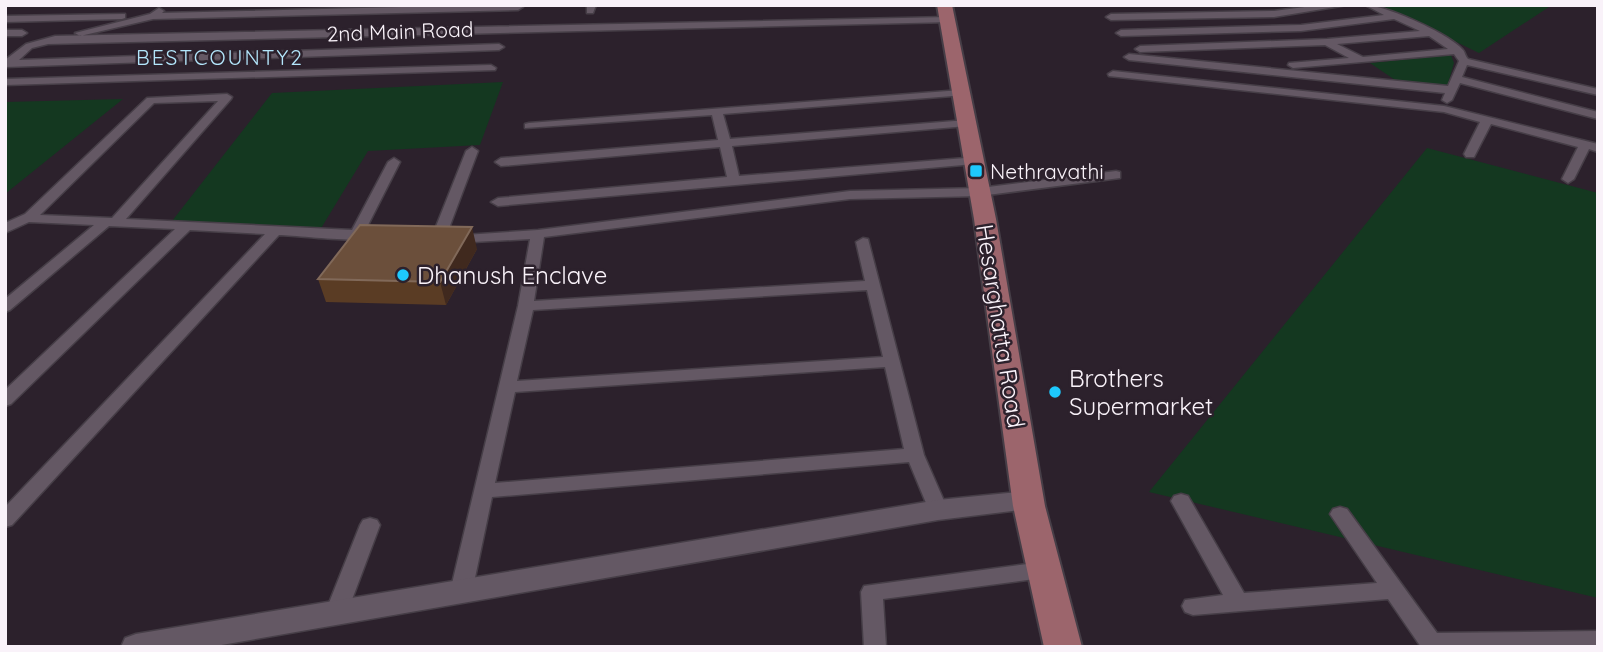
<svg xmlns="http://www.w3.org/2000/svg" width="1603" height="652" viewBox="0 0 1603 652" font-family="Quicksand,sans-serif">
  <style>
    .green { fill: #143820 }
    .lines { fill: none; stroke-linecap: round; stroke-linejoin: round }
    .minor-casing { stroke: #463e47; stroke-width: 3 }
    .tertiary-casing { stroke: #463e47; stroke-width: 3 }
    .primary-casing { stroke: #463e47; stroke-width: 4 }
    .minor { fill: #645864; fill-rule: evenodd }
    .tertiary { fill: #645864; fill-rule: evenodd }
    .primary { fill: #9c656c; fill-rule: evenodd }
    .wall { fill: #5a3c24 }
    .shaded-wall { fill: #40291e }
    .building { fill: #6b4f3b; stroke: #816959; stroke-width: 2 }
    .poi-dot { fill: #1ec9fd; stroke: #2c212c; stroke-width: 2.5 }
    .labels { text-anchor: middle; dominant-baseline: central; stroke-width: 5; stroke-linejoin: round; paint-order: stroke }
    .far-street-label { font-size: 21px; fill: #f9f2f9; stroke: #2c212c }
    .far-neighbourhood-label { font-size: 21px; letter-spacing: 2px; fill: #b3e6fb; stroke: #2c212c }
    .far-poi-label { font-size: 21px; fill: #f9f2f9; stroke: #2c212c; text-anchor: start }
    .poi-label { font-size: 24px; fill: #f9f2f9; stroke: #2c212c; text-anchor: start }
    .street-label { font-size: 24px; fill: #f9f2f9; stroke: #2c212c }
  </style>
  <rect width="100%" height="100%" fill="#2c212c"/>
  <!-- green -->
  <path class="green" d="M 1380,5 L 1552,5 L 1479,53 Z
    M 1451,55 L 1454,63 L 1447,87 L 1398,82 L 1370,63 Z
    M 503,82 L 480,145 L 368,151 L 320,230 L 172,221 L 272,93 Z
    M 123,99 L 5,194 L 5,102 Z
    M 1427,148 L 1598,193 L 1598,598 L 1149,492 Z"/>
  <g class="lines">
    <!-- minor casing -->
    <g class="minor-casing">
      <path id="minor" d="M 479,5 L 523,7 L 518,10 L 153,19 L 80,36 L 75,33 L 150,14 L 159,8 L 164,11 L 162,13 Z
        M 587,5 L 596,5 L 593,13 L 587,13 Z
        M 1320,5 L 1347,5 L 1274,17 L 1111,20 L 1106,17 L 1111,14 L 1274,11 Z
        M 1365,5 C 1385,5 1450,34 1463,50 C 1465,52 1465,56 1468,59 L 1598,89 L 1598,95 L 1467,65 L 1462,77 L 1598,112 L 1598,119 L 1460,83 L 1452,100 L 1447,103 L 1442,100 L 1445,93 L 1129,60 L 1124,57 L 1129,54 L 1448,86 L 1459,61 L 1454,54 L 1293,68 L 1288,65 L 1289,63 L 1349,58 L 1325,45 L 1140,52 L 1135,49 L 1140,46 L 1327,39 L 1420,31 L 1394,19 L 1301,31 L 1121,36 L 1116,33 L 1121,30 L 1301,25 L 1384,15 ZM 1429,36 L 1448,49 L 1363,57 L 1337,44 Z
        M 125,14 L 125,18 L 122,19 L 5,22 L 5,16 Z
        M 948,17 L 953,20 L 951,22 L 48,44 L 32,48 L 19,60 L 499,44 L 504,47 L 499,50 L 5,67 L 5,60 L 26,44 L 55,36 Z
        M 5,30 L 22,30 L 27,33 L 22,36 L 5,36 Z
        M 491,65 L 496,68 L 495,70 L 5,85 L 5,79 Z
        M 1113,71 L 1444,106 L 1598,144 L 1598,152 L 1589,149 L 1574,179 L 1568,183 L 1562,179 L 1578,147 L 1491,124 L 1474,157 L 1466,157 L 1464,154 L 1480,122 L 1444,112 L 1109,76 L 1108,74 Z
        M 961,90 L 965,91 L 965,95 L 723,114 L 730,139 L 967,120 L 973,123 L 967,126 L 732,146 L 739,176 L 978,157 L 978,163 L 974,164 L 498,206 L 491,202 L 498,198 L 727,177 L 720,147 L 501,166 L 495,162 L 501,158 L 718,140 L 712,115 L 525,128 L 525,124 L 529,123 Z
        M 227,94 L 232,97 L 231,99 L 126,219 L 352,230 L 388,162 L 394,158 L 400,162 L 365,231 L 377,232 L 379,235 C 368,245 298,235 279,235 L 12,525 L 5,527 L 5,507 L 265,234 L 190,230 L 11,404 L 5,406 L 5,390 L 175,229 L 109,226 L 10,310 L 5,312 L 5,299 L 94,225 L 29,222 L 5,233 L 5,223 L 25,214 L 147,98 ZM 218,101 L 112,218 L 40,215 L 154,103 Z
        M 472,147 L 478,151 L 445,239 L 438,243 L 433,242 L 431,239 L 466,151 Z
        M 1116,171 L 1120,172 L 1120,178 L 980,196 L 850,199 L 544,237 L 534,301 L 865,281 L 856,242 L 863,238 L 868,239 L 924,455 L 948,510 L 945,515 L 938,517 L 931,515 L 909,462 L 492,497 L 472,592 L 469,598 L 461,601 L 453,598 L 450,592 L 518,306 L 530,239 L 454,243 L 449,242 L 447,239 L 449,236 L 538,230 L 850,191 L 980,188 ZM 867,290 L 883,357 L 517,381 L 533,310 ZM 885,367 L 904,449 L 495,483 L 515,392 Z
        M 1181,494 L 1188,496 L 1244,593 L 1377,583 L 1330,514 L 1333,509 L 1340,507 L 1347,509 L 1437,633 L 1598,631 L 1598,647 L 1421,647 L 1388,599 L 1193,615 L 1185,612 L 1182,606 L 1185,600 L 1223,595 L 1171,501 L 1174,496 Z
        M 370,518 L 377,520 L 380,525 L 347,613 L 344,619 L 336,622 L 328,619 L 325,613 L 360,525 L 363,520 Z
        M 1042,562 L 1049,564 L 1052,570 L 1049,576 L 1042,578 L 883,599 L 886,647 L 864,647 L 861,592 L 864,586 Z"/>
    </g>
    <!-- tertiary casing -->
    <g class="tertiary-casing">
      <path id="tertiary" d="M 1028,491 L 1037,493 L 1041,500 L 1037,507 L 1028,509 L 938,520 L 210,647 L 121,647 L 125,638 L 136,634 L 938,500 Z"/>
    </g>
    <!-- primary casing -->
    <g class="primary-casing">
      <path id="primary" d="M 937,5 L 952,5 L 996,219 L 1045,506 L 1082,647 L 1044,647 L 1013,506 L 974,219 Z"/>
    </g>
    <!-- minor -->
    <use href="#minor" class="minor"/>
    <!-- tertiary -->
    <use href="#tertiary" class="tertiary"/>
    <!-- primary -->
    <use href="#primary" class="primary"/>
  </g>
  <!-- wall -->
  <path class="wall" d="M 477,249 L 446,305 L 326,302 L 318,279 Z"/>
  <!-- shaded-wall -->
  <path class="shaded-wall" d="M 472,227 L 477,249 L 446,305 L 440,282 Z"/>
  <!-- building -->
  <path class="building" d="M 360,225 L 472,227 L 440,282 L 318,279 Z"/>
  <!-- markers -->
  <g class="poi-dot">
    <rect x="969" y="164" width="14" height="14" rx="3.5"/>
    <circle cx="403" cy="275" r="7"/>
    <circle cx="1055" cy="392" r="7"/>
  </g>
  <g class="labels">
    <!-- far-street labels -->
    <g class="far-street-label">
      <text transform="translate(400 31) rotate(-2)">2nd Main Road</text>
    </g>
    <!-- far-neighbourhood labels -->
    <g class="far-neighbourhood-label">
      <text x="220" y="57">BESTCOUNTY2</text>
    </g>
    <!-- far-poi labels -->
    <g class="far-poi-label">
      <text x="990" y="171">Nethravathi</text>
    </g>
    <!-- poi labels -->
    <g class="poi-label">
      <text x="417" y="275">Dhanush Enclave</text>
      <text x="1069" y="378">Brothers<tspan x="1069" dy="28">Supermarket</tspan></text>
    </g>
    <!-- street labels -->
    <g class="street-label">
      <text transform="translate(1001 326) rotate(81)">Hesarghatta Road</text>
    </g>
  </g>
  <!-- border -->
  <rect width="1603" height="652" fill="none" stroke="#f9f2f9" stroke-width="14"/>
</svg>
